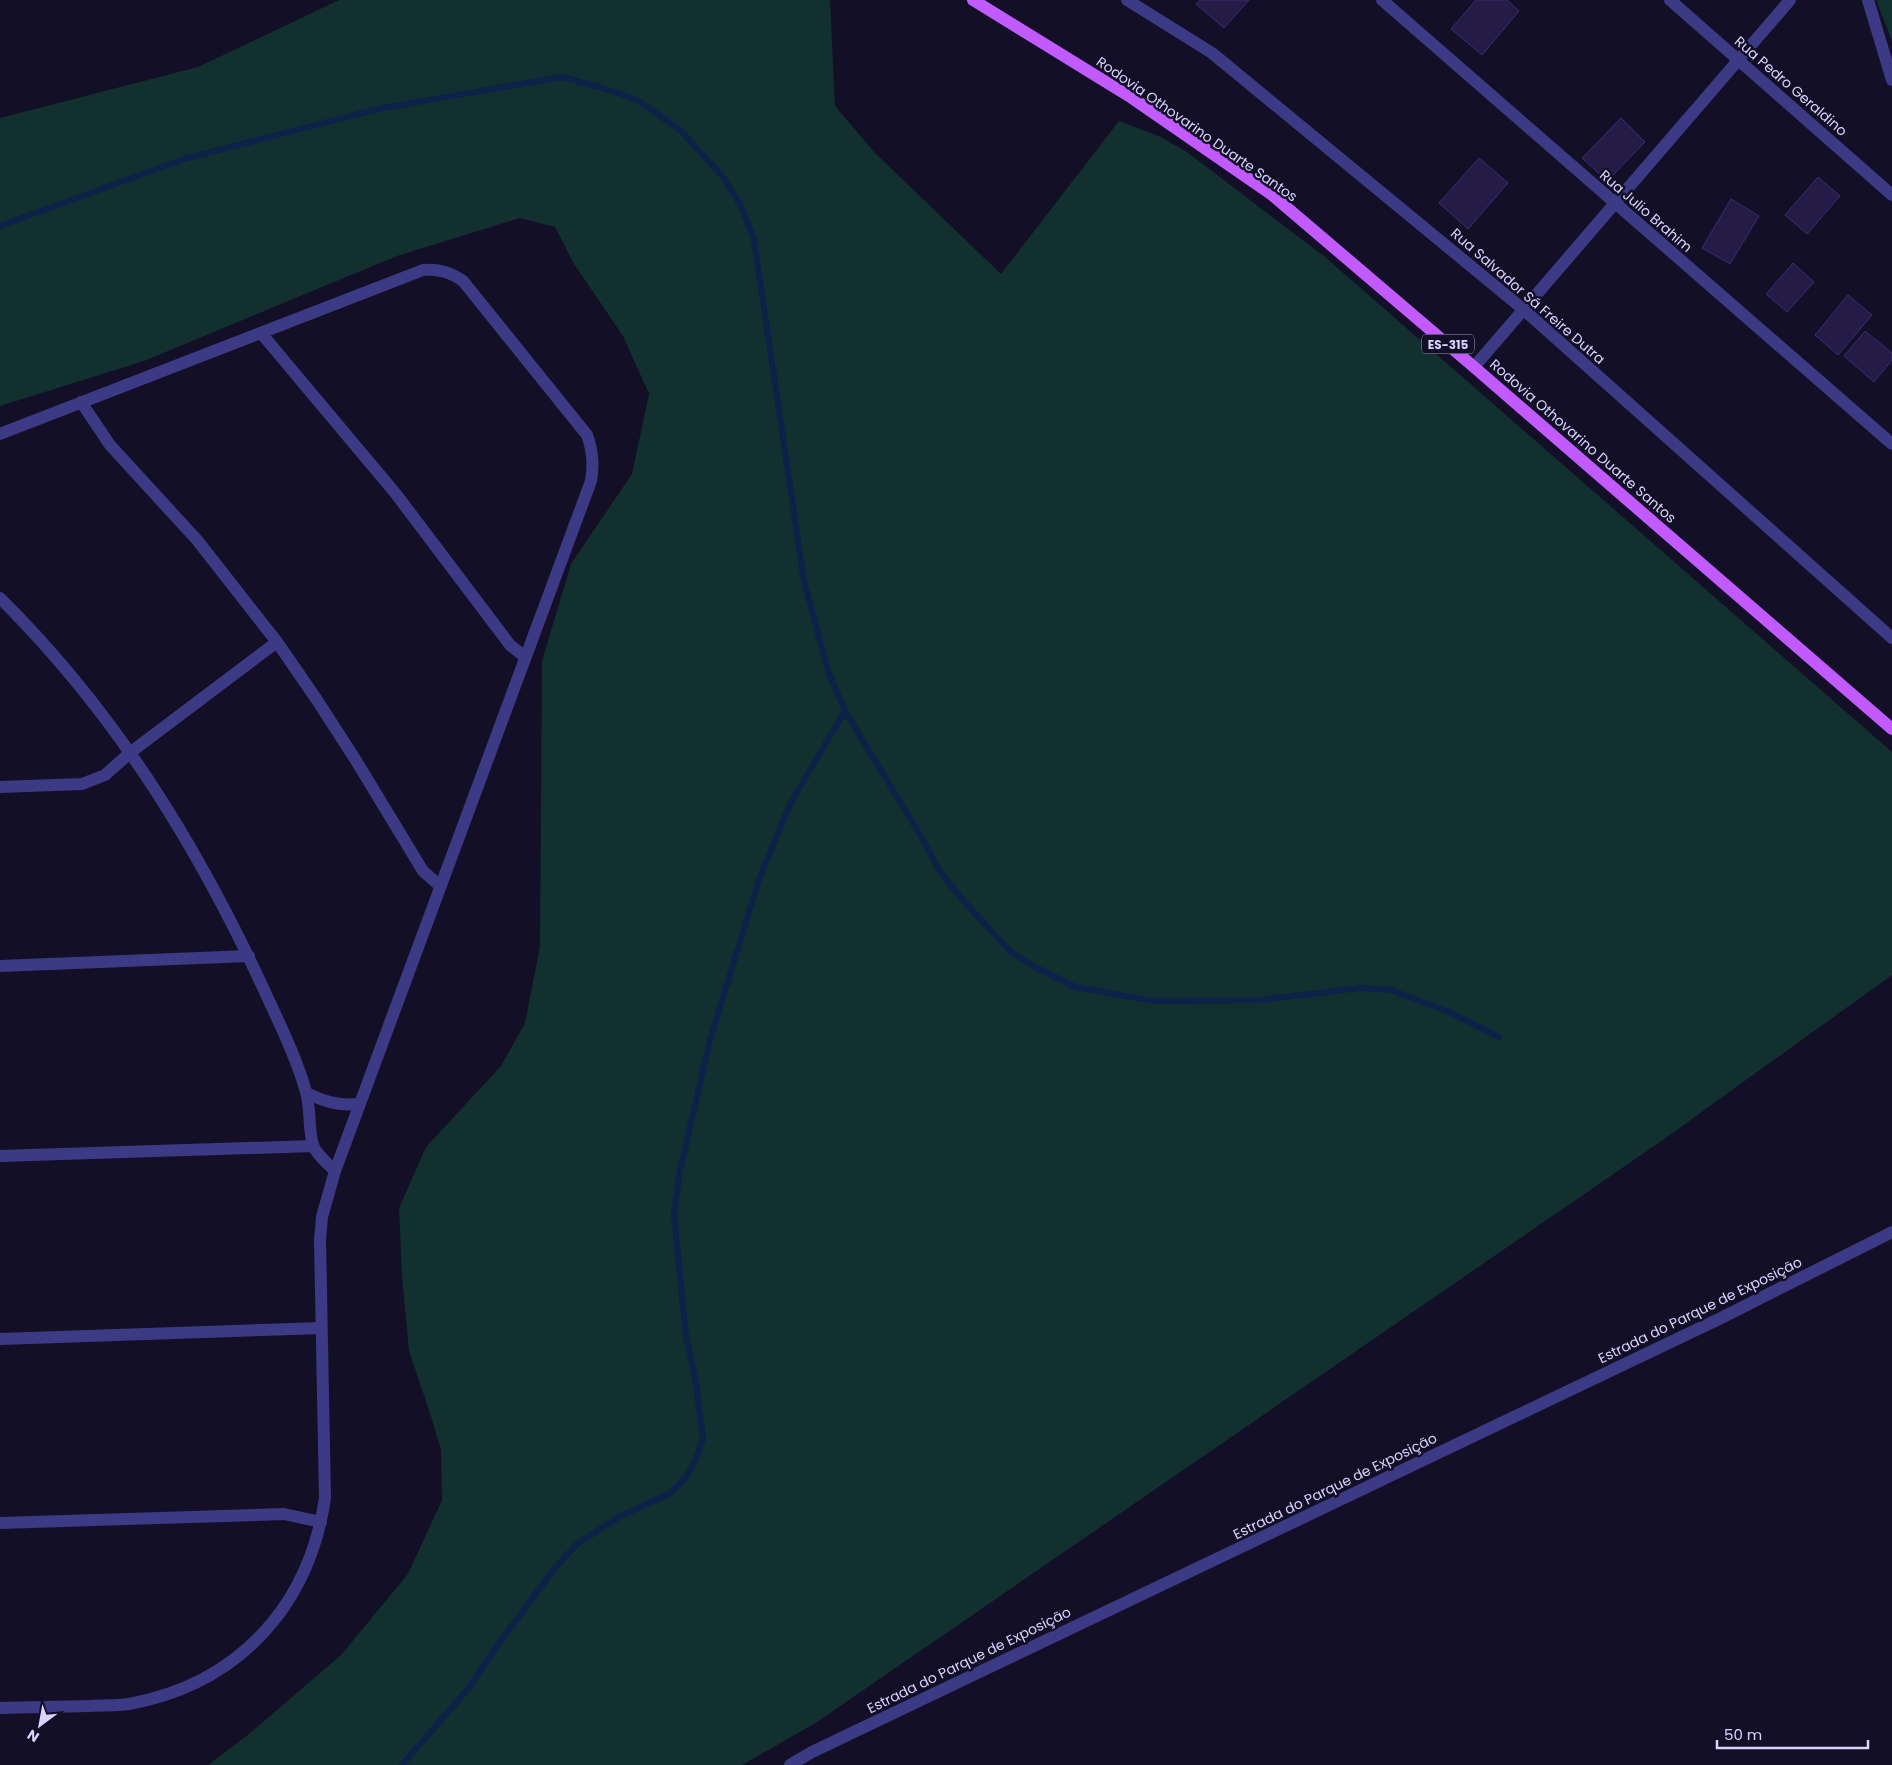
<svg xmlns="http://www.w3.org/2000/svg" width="1892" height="1765" viewBox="0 0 1892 1765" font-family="Poppins,sans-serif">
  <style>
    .green { fill: #12302f }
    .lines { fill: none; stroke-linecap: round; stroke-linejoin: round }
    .stream { stroke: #0c2248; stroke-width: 6 }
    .building { fill: #241b47; stroke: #3b2d73 }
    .minor { stroke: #3d3a85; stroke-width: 12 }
    .primary { stroke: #c25bff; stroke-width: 12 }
    .labels { text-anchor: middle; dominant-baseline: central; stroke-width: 5; stroke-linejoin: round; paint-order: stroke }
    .shield { fill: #130f26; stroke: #9e99be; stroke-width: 1 }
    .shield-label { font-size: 12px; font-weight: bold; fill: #d9d4ff }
    .street-label { font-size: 14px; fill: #d9d4ff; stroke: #130f26 }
  </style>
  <rect width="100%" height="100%" fill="#130f26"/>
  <!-- green -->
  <path class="green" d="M 339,0 L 830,0 L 835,106 L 874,152 L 1001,274 L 1119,121 L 1161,137 L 1187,152 L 1325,257 L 1892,752 L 1892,975 L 1660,1142 L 814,1724 L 742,1765 L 208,1765 L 249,1734 L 341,1655 L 408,1574 L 442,1500 L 441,1450 L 429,1410 L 409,1351 L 402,1276 L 399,1208 L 426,1147 L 501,1066 L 525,1023 L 540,946 L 542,661 L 571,564 L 632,474 L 649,394 L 623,336 L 574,264 L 555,227 L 520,218 L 397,256 L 144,361 L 0,406 L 0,118 L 198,67 Z
    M 1876,0 L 1892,0 L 1892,41 Z"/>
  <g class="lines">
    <!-- stream -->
    <path class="stream" d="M 0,226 L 184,159 L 382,108 L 562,77 L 606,89 L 637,100 L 679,129 L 723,177 L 741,206 L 754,240 L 804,581 L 828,671 L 845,711 L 922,838 L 940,872 L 969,907 L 1011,952 L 1035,967 L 1075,987 L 1153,1001 L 1260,1000 L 1360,988 L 1391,990 L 1449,1012 L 1499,1037
      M 402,1765 L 468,1689 L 494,1650 L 555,1568 L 576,1545 L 620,1516 L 669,1494 L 685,1479 L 695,1462 L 703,1438 L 695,1377 L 686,1337 L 674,1214 L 679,1175 L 710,1040 L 759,879 L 791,802 L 845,711"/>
  </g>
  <!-- building -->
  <path class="building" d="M 1200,0 L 1249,0 L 1224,28 L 1196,4 Z
    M 1476,0 L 1507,0 L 1519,11 L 1482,55 L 1451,29 Z
    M 1621,118 L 1645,142 L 1607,181 L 1582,158 Z
    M 1479,158 L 1508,183 L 1468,229 L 1439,203 Z
    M 1818,177 L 1840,196 L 1807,234 L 1785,215 Z
    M 1731,199 L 1759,216 L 1730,264 L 1702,248 Z
    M 1793,263 L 1814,282 L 1787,312 L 1766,294 Z
    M 1848,295 L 1872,315 L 1838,355 L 1815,335 Z
    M 1865,331 L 1892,353 L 1892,360 L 1874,382 L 1844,356 Z"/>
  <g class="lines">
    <!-- minor -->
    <path class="minor" d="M 1127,0 L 1212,53 L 1523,309 L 1892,638
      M 1382,0 L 1892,444
      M 1670,0 L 1892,195
      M 1868,0 L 1892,80
      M 261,333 L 396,494 L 510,645 L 525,657
      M 1474,367 L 1790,0
      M 81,402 L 110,445 L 197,540 L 277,642 L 317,700 L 355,759 L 423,871 L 440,886
      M 0,434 L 423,270 C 439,269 450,272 463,281 L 587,435 C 593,451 594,464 591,481 L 335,1171 L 322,1217 L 320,1240 L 325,1498 C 309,1607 238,1684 129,1704 C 115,1706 101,1705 87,1706 C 58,1707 29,1707 0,1708
      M 0,598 C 119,716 202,853 271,1005 C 284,1033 298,1063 306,1092 C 311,1109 308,1128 313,1145 C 316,1154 328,1164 335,1171
      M 0,787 L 82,784 L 105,775 L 131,752 L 277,642
      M 0,966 L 249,956
      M 307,1093 C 325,1102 339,1106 359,1104
      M 0,1156 L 313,1146
      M 0,1339 L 321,1328
      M 0,1523 L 284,1514 L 321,1522
      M 790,1765 L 812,1752 L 1719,1319 L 1892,1232"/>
    <!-- primary -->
    <path class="primary" d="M 973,0 L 1132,98 L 1271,194 L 1474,367 L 1892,729"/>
  </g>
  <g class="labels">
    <!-- shield labels -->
    <rect class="shield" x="1422" y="334.5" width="52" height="19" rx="4"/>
    <g class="shield-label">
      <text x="1448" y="344">ES-315</text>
    </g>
    <!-- street labels -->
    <g class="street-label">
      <text transform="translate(1791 86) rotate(41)">Rua Pedro Geraldino</text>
      <text transform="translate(1197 129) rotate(35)">Rodovia Othovarino Duarte Santos</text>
      <text transform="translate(1646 211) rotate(41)">Rua Julio Brahim</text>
      <text transform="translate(1528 296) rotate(41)">Rua Salvador Sá Freire Dutra</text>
      <text transform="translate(1583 441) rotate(41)">Rodovia Othovarino Duarte Santos</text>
      <text transform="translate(1700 1310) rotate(-26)">Estrada do Parque de Exposição</text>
      <text transform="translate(1335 1486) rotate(-26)">Estrada do Parque de Exposição</text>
      <text transform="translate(969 1660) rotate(-26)">Estrada do Parque de Exposição</text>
    </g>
  </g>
  <!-- north arrow -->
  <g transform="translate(40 1725) rotate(212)" stroke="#130f26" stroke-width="4" paint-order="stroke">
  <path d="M0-4L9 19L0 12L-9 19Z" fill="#d9d4ff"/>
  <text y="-8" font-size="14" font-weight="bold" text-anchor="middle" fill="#d9d4ff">N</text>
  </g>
  <!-- scale -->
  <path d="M1717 1740v8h151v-8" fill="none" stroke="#d9d4ff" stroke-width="2.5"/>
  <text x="1724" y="1740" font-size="15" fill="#d9d4ff" stroke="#130f26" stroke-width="4" paint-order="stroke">50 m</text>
</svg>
